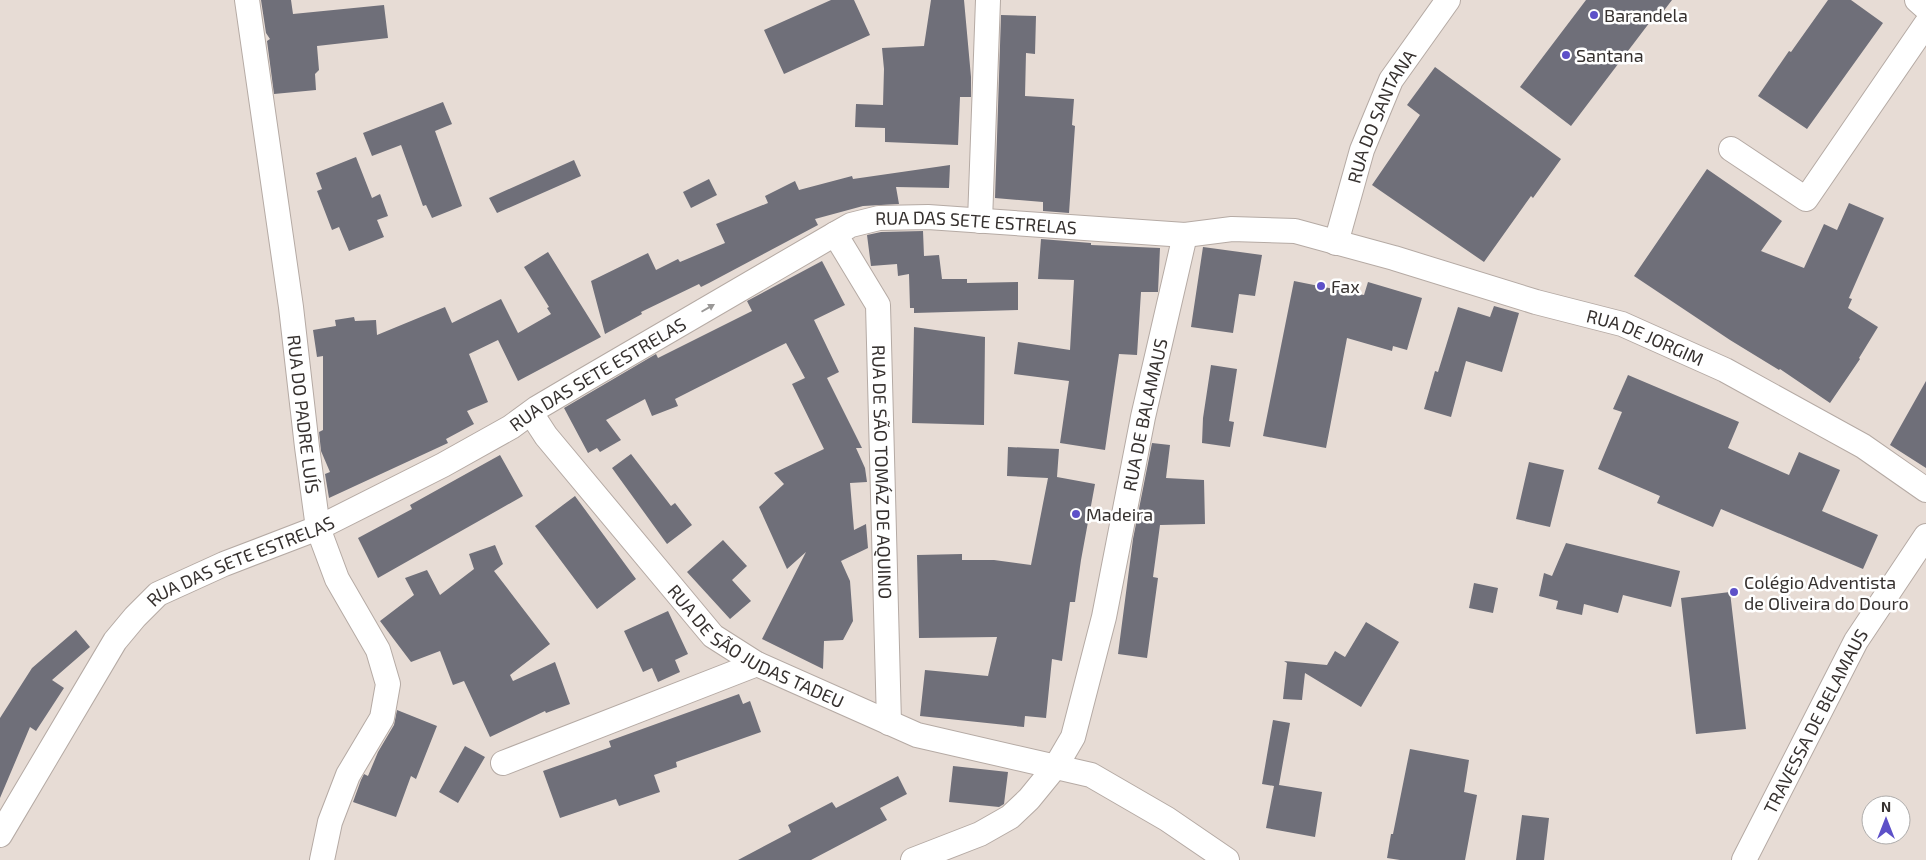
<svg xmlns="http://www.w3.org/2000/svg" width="1926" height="860" viewBox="0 0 1926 860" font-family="'Exo 2',sans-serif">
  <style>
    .building { fill: #6f6f79 }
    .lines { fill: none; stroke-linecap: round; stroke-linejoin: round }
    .minor-casing { stroke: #b5aaa4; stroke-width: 26 }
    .minor { stroke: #fff; stroke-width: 24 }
    .oneway { fill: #9a9897 }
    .poi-dot { fill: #5d50c8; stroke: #fff; stroke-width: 2 }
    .labels { text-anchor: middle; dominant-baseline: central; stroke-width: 5; stroke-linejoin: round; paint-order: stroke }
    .poi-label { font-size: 18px; fill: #36312f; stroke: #fff; text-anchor: start }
    .street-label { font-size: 18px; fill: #36312f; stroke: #fff }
  </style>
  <rect width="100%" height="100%" fill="#e7dcd5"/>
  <!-- building -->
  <path class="building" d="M 261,0 L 291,0 L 293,14 L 384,5 L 388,38 L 317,46 L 319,70 L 315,74 L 316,90 L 274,94 L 267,41 L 270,39 L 266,33 Z
    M 831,0 L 854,0 L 870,35 L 784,74 L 764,30 Z
    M 931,0 L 964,0 L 971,77 L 971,97 L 960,97 L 958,145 L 885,142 L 885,128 L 855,127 L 856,104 L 883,105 L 884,69 L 882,48 L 924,46 Z
    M 1586,0 L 1672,0 L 1656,21 L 1653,18 L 1571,126 L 1520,87 Z
    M 1828,0 L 1851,0 L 1883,23 L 1807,129 L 1758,96 L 1789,51 L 1791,52 Z
    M 1001,15 L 1036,16 L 1035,54 L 1026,53 L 1025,96 L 1074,99 L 1072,125 L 1075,126 L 1069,213 L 1043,211 L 1043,202 L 995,198 Z
    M 1435,67 L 1561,159 L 1533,198 L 1531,196 L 1484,262 L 1372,185 L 1420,115 L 1407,105 Z
    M 443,102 L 452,124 L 435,131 L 462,206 L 432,218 L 426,205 L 423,206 L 401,145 L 372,156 L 363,133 Z
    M 356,157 L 372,198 L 380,194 L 388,216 L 377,220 L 384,237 L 349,251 L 339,227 L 332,230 L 317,191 L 322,189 L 316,173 Z
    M 574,160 L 581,176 L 497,213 L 489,198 Z
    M 950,165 L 949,188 L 896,187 L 899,204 L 863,206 L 815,219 L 818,225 L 709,283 L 701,287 L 699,284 L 641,312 L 642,314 L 605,334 L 591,281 L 648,253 L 656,270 L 678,259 L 680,262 L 725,243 L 716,224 L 768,203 L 765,196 L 795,181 L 799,190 L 852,176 L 853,179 Z
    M 1707,169 L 1782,221 L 1761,251 L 1804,268 L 1824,224 L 1837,230 L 1849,203 L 1884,218 L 1849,298 L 1852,299 L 1848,308 L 1878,327 L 1859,358 L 1860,359 L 1830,403 L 1780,369 L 1779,370 L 1730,340 L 1634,276 Z
    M 709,179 L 717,195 L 691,208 L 683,192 Z
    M 923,231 L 924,256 L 939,255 L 942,279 L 967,279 L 967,283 L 1018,282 L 1018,310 L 914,313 L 914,308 L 910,308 L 909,274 L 898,276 L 897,264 L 871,266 L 867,235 L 881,232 Z
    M 1041,239 L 1091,243 L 1091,245 L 1160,248 L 1158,292 L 1141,292 L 1137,355 L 1119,354 L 1105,450 L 1060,443 L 1069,381 L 1014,374 L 1018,342 L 1070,350 L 1074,280 L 1038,279 Z
    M 1203,247 L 1262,255 L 1255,296 L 1239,294 L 1233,333 L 1191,327 Z
    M 548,252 L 601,337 L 518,381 L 498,340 L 469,354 L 488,402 L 467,411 L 474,424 L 446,439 L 448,443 L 329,498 L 325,474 L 330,472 L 321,451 L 319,432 L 323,430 L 323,356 L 317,357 L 313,330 L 336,326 L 335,320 L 354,317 L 355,321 L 376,320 L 377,335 L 445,307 L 452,323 L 501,299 L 518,333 L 551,314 L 547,308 L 549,307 L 524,267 Z
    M 822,261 L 845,305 L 814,320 L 839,372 L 827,378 L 862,448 L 856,448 L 865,468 L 867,482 L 850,483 L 854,530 L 866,524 L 868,548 L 841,561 L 850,581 L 853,621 L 843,640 L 824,641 L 823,669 L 762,639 L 806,552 L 787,569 L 759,507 L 784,484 L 774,473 L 824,449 L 792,384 L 805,378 L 786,343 L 675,399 L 678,406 L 652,416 L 645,399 L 606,420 L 621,440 L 600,452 L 597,448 L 588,453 L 564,408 L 656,354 L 658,358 L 752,311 L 747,301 Z
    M 1294,281 L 1364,295 L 1368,282 L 1422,298 L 1407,350 L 1393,346 L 1392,351 L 1347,338 L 1326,448 L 1263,436 Z
    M 1494,306 L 1519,313 L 1502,372 L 1466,361 L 1451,417 L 1424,409 L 1435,371 L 1438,372 L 1458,307 L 1490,317 Z
    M 914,327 L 985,337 L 984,425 L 912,423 Z
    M 1211,365 L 1237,369 L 1229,421 L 1234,422 L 1230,447 L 1202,443 L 1203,418 Z
    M 1628,375 L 1739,422 L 1728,448 L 1789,475 L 1799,452 L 1840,470 L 1822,511 L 1878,535 L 1863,569 L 1721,509 L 1713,527 L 1657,503 L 1660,496 L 1598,469 L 1622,412 L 1613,409 Z
    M 1926,381 L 1926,468 L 1890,445 Z
    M 1152,443 L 1170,445 L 1166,478 L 1204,480 L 1205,524 L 1160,525 L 1153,577 L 1158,578 L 1147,658 L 1118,654 L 1133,539 Z
    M 1008,447 L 1059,449 L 1057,477 L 1095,484 L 1081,560 L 1075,602 L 1070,602 L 1062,661 L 1052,659 L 1046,718 L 1025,716 L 1024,727 L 920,716 L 925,670 L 988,676 L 997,637 L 919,638 L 917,555 L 962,554 L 962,560 L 994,560 L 1031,565 L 1048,478 L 1007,476 Z
    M 631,454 L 671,506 L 675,503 L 692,525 L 667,544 L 612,468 Z
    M 500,455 L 523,496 L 378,578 L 358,538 L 412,509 L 410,505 Z
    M 1529,462 L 1564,470 L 1550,527 L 1516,519 Z
    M 575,496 L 636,579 L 597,609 L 535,526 Z
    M 723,540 L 747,566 L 732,580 L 751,601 L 730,619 L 687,572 Z
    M 1566,543 L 1680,571 L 1671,607 L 1623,595 L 1618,613 L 1584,604 L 1582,615 L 1556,609 L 1558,601 L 1539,596 L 1544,573 L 1552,576 Z
    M 495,545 L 503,564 L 494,571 L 550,644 L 510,675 L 513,681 L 555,662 L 570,704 L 546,713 L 545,711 L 490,737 L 464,681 L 453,685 L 440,651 L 411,662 L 380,621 L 414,595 L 405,578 L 427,570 L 440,595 L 474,569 L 469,554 Z
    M 1474,583 L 1498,588 L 1493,613 L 1469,608 Z
    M 1730,592 L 1746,729 L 1696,734 L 1681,598 Z
    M 668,611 L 688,654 L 675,660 L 680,672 L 658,682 L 652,668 L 643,672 L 624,631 Z
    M 1366,622 L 1399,642 L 1361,707 L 1305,673 L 1302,700 L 1283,699 L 1287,663 L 1284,661 L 1327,665 L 1335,651 L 1345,657 Z
    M 76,630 L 90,647 L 52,680 L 64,688 L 36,731 L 30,727 L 0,798 L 0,718 L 32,668 Z
    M 739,694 L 743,704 L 750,701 L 761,732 L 676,762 L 677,767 L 654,775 L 660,792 L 619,806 L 616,799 L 560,818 L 543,771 L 611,747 L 609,741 Z
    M 397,710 L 437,726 L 416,779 L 411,776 L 396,817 L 353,802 L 361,780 L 364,774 L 368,776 L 378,752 L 394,725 Z
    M 1273,720 L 1290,723 L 1279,785 L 1322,792 L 1315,837 L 1266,828 L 1274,786 L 1262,784 Z
    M 465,746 L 485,757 L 458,803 L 439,792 Z
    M 1410,749 L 1469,760 L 1464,792 L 1477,795 L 1465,860 L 1400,860 L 1387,858 L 1391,834 L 1393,834 Z
    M 953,766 L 1008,772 L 1004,804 L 999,807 L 949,802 Z
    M 898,776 L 907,794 L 880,808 L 887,820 L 811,860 L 738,860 L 791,832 L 788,825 L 832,802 L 836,808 Z
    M 1522,815 L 1549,818 L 1544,860 L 1516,860 Z"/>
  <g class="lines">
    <!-- minor casing -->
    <g class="minor-casing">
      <g id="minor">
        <path id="s1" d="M 247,0 L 291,307 L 307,447 L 318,528 L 337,579 L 378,650 L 388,684 L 382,718 L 348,775 L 330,822 L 322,860"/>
        <path d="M 1917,0 L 1926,8"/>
        <path d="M 1731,149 L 1806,199 L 1926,24"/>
        <path d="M 980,221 L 988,0"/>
        <path id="s2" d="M 835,234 L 878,305 L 889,723"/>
        <path id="s3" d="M 1336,243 L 1362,150 L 1391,80 L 1448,0"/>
        <path id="s4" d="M 531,413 L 546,436 L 713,636 L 757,664 L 917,735 L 1091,775 L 1167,819 L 1227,860"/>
        <path d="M 503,763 L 757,664"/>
        <path id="s5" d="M 0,835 L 115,641 L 135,617 L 158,594 L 224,564 L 318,528 L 443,465 L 511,427 L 537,408 L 581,382 L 835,234 L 851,225 L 879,218 L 928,217 L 1185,235 L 1232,229 L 1295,231 L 1394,258 L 1536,302 L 1622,324 L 1725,370 L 1863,446 L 1926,490"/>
        <path id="s6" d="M 913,860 L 980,834 L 1010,817 L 1029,799 L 1056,766 L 1073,737 L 1104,617 L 1143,417 L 1185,235"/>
        <path id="s7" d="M 1744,860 L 1856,641 L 1926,536"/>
      </g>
    </g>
    <!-- minor -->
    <use href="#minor" class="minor"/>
  </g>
  <!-- one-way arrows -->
  <defs><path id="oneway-solid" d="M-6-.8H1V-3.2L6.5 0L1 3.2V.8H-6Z" transform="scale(1.25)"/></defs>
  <use class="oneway" href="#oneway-solid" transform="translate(708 308) rotate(-30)"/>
  <!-- markers -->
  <g class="poi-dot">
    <circle cx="1594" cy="15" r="5"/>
    <circle cx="1566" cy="55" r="5"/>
    <circle cx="1321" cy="286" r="5"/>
    <circle cx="1076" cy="514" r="5"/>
    <circle cx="1734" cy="592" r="5"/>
  </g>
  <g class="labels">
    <!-- poi labels -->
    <g class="poi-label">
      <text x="1604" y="15">Barandela</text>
      <text x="1576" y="55">Santana</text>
      <text x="1331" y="286">Fax</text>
      <text x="1086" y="514">Madeira</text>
      <text x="1744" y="582">Colégio Adventista<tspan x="1744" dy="21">de Oliveira do Douro</tspan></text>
    </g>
    <!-- street labels -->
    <g class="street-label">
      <text stroke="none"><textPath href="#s3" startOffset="135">RUA DO SANTANA</textPath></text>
      <text stroke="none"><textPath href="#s5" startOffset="1202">RUA DAS SETE ESTRELAS</textPath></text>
      <text stroke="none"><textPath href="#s5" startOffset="1888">RUA DE JORGIM</textPath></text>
      <text stroke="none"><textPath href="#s5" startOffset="782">RUA DAS SETE ESTRELAS</textPath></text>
      <text stroke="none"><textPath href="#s1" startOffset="418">RUA DO PADRE LUÍS</textPath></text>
      <text stroke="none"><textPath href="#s6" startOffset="539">RUA DE BALAMAUS</textPath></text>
      <text stroke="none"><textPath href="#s2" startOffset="250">RUA DE SÃO TOMÁZ DE AQUINO</textPath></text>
      <text stroke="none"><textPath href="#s5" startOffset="378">RUA DAS SETE ESTRELAS</textPath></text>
      <text stroke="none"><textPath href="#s4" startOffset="329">RUA DE SÃO JUDAS TADEU</textPath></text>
      <text stroke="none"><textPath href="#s7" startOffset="156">TRAVESSA DE BELAMAUS</textPath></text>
    </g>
  </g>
  <!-- north arrow -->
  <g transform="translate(1886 820)"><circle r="24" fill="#ffffff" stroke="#afadac"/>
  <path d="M0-4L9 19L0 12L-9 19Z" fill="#5d50c8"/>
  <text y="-8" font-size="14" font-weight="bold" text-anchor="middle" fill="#36312f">N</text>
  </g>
</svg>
